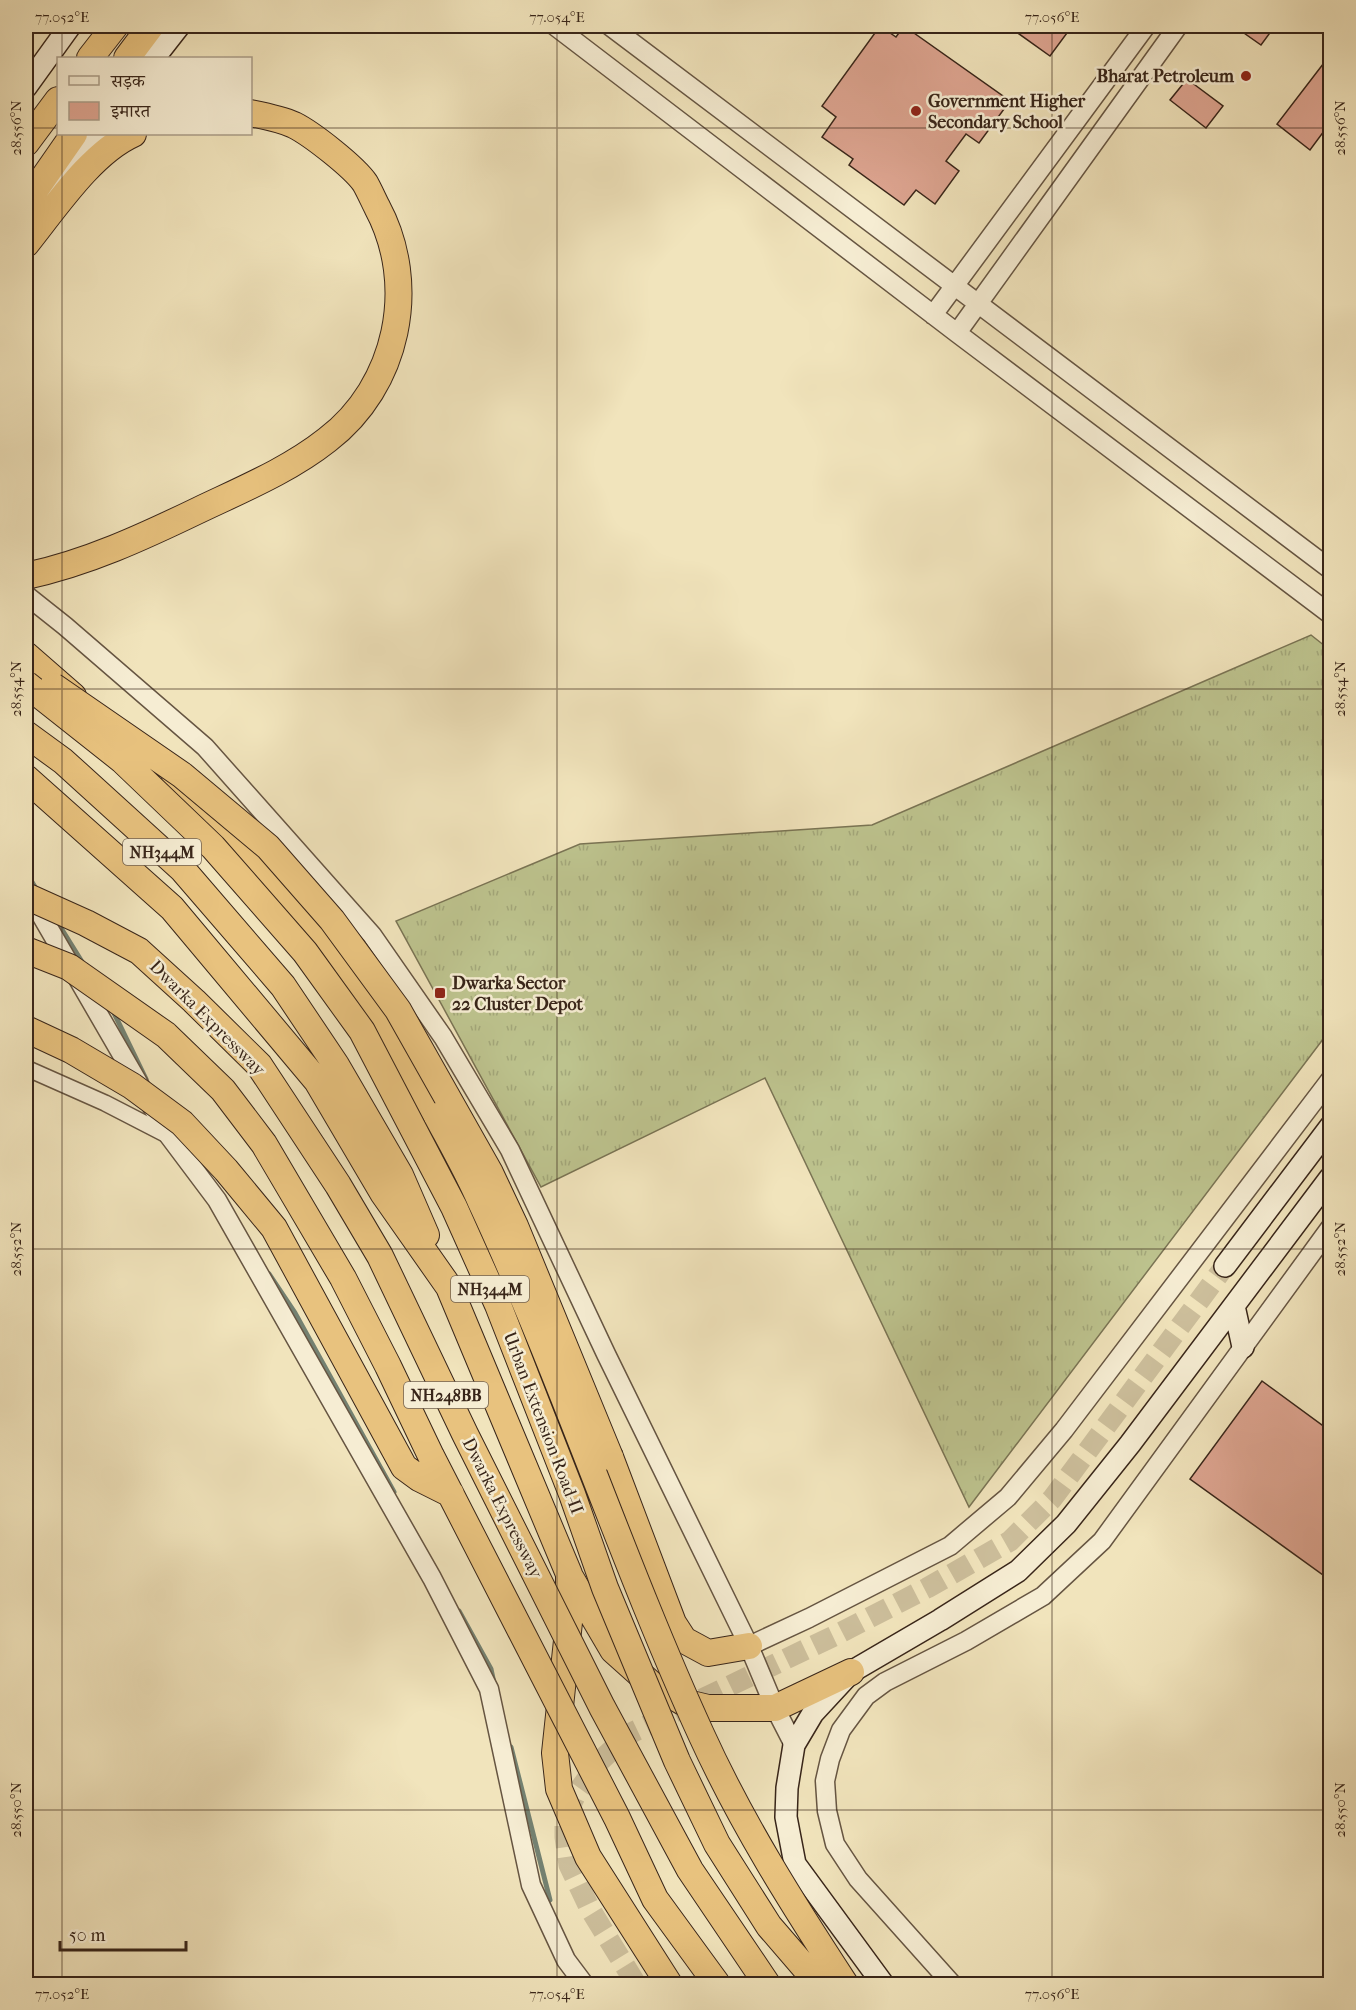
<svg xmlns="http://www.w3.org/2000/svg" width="1356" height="2010" viewBox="0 0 1356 2010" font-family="'IM FELL French Canon','Noto Serif Devanagari',serif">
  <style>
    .grass { fill: url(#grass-tufts); stroke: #7a7454; stroke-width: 1.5 }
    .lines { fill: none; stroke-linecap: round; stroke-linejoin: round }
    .stream { stroke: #748171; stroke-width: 5 }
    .building { fill: #dda490; stroke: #382519; stroke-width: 1.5 }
    .secondary-tunnel { stroke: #ccbe9b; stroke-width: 21; stroke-dasharray: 21 10; stroke-linecap: butt }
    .minor-casing { stroke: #665542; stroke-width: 18 }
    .tertiary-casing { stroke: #665542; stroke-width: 21 }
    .secondary-casing { stroke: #382519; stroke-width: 24 }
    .trunk-casing { stroke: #382519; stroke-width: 28 }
    .minor { stroke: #f6edd3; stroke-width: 15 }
    .tertiary { stroke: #f6edd3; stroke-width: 18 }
    .secondary { stroke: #f6edd3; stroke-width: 21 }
    .trunk { stroke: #e8c27e; stroke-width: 26 }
    .trunk-bridge-casing { stroke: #382519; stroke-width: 28; stroke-linecap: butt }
    .trunk-bridge { stroke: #e8c27e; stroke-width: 26 }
    .ticks { fill: none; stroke: #382519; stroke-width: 1.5; stroke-opacity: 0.45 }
    .poi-dot { fill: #8f2418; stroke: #f6edd3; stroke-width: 2 }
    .labels { text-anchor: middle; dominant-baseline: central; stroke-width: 5; stroke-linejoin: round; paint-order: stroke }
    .shield { fill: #f6edd3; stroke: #716151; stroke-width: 1.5 }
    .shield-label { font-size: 16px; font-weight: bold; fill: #382519 }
    .poi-label { font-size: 18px; font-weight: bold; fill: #382519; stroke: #f6edd3; text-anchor: start }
    .street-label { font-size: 18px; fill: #382519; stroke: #f6edd3 }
    .neatline { fill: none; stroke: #382519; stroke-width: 2 }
    .ticks-label { font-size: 15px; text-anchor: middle; fill: #382519 }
  </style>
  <defs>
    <pattern id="grass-tufts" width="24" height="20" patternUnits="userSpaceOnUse" patternTransform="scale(1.5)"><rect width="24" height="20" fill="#bdc38e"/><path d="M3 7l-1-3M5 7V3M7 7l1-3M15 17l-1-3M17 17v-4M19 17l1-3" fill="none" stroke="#a3a77a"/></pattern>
  </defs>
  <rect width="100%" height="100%" fill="#f1e4bc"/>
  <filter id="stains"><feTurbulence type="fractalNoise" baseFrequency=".00333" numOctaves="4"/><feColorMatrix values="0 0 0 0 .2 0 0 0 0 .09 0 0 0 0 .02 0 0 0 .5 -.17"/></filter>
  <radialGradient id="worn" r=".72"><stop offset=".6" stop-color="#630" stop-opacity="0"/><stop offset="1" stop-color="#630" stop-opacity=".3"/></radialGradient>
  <!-- grass -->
  <path class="grass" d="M 1311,635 L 1330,650 L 1330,1030 L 969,1507 L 765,1078 L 541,1187 L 396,921 L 580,844 L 872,825 Z"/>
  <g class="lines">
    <!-- stream -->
    <path class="stream" d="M 26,872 L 38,892
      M 56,920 L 84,965
      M 113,1011 L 146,1079
      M 269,1274 L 295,1313 L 394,1492
      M 459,1611 L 491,1669 L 494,1683
      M 511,1747 L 550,1900"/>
  </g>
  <!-- building -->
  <path class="building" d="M 880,26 L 896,37 L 904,26 L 1010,101 L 979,143 L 966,134 L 946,161 L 959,171 L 935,204 L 916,190 L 904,205 L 849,165 L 853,159 L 822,137 L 836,117 L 822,106 Z
    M 1008,26 L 1056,26 L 1067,33 L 1050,56 Z
    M 1234,26 L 1275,26 L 1261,45 Z
    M 1330,55 L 1330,123 L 1310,150 L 1277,124 Z
    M 1187,79 L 1223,106 L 1206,128 L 1170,100 Z
    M 1262,1381 L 1330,1431 L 1330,1580 L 1190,1479 Z"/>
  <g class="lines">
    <!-- secondary-tunnel -->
    <path class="secondary-tunnel" d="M 636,1984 L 590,1909 L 569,1865 L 565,1837 L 565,1818 L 576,1794 L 600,1761 L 629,1734 L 836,1635 L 927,1588 L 1010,1541 L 1052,1499 L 1225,1266"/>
    <!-- minor casing -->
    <g class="minor-casing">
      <path id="minor" d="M 26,1068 L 105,1103 L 169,1136"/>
    </g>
    <!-- tertiary casing -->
    <g class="tertiary-casing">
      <path id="tertiary" d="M 555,26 L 957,333 L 1330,614
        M 610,26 L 1330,569
        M 933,315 L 1146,26
        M 957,333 L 1178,26
        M 26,595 L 65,626 L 205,747 L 372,935 L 443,1037 L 510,1150 L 606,1354 L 749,1646 L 775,1708 L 794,1745
        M 30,896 L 169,1136 L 217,1200 L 432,1578 L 489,1689 L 531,1885 L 566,1960 L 584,1984
        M 749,1646 L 809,1618 L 950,1546 L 1008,1497 L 1064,1430 L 1330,1080
        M 952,1984 L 858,1879 L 835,1844 L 827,1811 L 825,1781 L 830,1759 L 841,1730 L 866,1696 L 885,1682 L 966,1641 L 1043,1596 L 1102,1541 L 1330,1228"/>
    </g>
    <!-- secondary casing -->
    <g class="secondary-casing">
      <path id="secondary" d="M 154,58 L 179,26
        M 26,87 L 70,26
        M 54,190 L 97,134
        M 1225,1266 L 1330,1127
        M 1234,1306 L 1243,1347
        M 883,1984 L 795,1864 L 786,1817 L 787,1788 L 794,1745 L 813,1713 L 851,1672 L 940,1620 L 1018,1571 L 1066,1524 L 1130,1444 L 1330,1178"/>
    </g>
    <!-- trunk casing -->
    <g class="trunk-casing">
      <path id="trunk" d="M 90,58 L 115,26
        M 127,58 L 151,26
        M 26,143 L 58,100
        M 26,203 L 74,134
        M 26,244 C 55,208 91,153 133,134
        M 26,576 C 87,563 143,537 199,510 C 243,489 289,470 327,440 C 398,386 419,285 377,207 C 373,199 369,190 365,183 C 354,167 312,134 294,125 C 281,119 265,116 250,113
        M 26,655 L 73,696
        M 26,734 L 63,761 L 183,870 L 283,986 L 336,1065 L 400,1175 L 426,1235
        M 26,778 L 172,908 L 317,1081 L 383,1193 L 449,1287 L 569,1574 L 569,1622 L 555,1753 L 559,1789 L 588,1857 L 669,1984
        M 175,781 C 244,846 308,918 363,994 C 390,1033 412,1076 437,1116
        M 610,1457 L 673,1623 L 684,1640 L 708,1653 L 749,1646
        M 569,1575 L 613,1650 L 651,1684 L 683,1702 L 708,1708 L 775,1708 L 851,1672"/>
    </g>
    <!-- minor -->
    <use href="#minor" class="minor"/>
    <!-- tertiary -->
    <use href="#tertiary" class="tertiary"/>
    <!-- secondary -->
    <use href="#secondary" class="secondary"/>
    <!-- trunk -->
    <use href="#trunk" class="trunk"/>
    <!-- trunk-bridge casing -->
    <g class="trunk-bridge-casing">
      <path id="trunk-bridge" d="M 26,684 L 122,760 L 213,847 L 305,952 L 362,1031 L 454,1207 L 498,1305 L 572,1494 L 605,1588 L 677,1761 L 717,1844 L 769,1926 L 819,1984
        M 53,686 L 182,775 L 268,847 L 332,920 L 398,1010 L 490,1173 L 515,1226 L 610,1457
        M 26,896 L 86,923 L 139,951 L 194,1001 L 259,1065 L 338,1185 L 380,1256 L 465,1434 L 602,1707 L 690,1870 L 767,1984
        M 26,950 L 69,967 L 166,1035 L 223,1090 L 264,1144 L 343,1278 L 388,1366 L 431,1456 L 617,1818 L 655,1899 L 717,1984
        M 26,1029 L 71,1050 L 132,1086 L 182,1123 L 226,1170 L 274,1228 L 404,1467 L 419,1478 L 451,1494
        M 437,1116 C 452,1144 468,1172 481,1202 C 562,1376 621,1559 701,1734 C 741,1822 792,1903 845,1984"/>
    </g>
    <!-- trunk-bridge -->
    <use href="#trunk-bridge" class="trunk-bridge"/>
  </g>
  <!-- ticks -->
  <path class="ticks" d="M 62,26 L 62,58M 557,26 L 557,1984M 1052,26 L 1052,1984M 26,128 L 58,128M 250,128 L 1330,128M 62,134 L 62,1984M 26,689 L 1330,689M 26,1249 L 1330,1249M 26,1810 L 1330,1810"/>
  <!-- markers -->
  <g class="poi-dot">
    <circle cx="1246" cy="76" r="6"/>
    <circle cx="916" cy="111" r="6"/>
    <rect x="434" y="987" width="12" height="12" rx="3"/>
  </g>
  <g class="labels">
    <!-- shield labels -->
    <g class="shield">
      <rect x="123" y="839" width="78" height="26" rx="4.5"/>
      <rect x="451" y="1276" width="78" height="26" rx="4.5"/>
      <rect x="404" y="1382" width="84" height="26" rx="4.5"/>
    </g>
    <g class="shield-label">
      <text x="162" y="852">NH344M</text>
      <text x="490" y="1289">NH344M</text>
      <text x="446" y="1395">NH248BB</text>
    </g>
    <!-- poi labels -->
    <g class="poi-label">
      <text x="1234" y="76" text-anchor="end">Bharat Petroleum</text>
      <text x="928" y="101">Government Higher<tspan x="928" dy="21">Secondary School</tspan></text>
      <text x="452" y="983">Dwarka Sector<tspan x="452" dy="21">22 Cluster Depot</tspan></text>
    </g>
    <!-- street labels -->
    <g class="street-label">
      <text transform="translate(207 1018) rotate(45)">Dwarka Expressway</text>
      <text transform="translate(543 1423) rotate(69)">Urban Extension Road-II</text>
      <text transform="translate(502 1508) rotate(63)">Dwarka Expressway</text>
    </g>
  </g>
  <!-- margin -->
  <rect width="1356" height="2010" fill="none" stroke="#f1e4bc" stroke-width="66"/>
  <!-- legend -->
  <rect x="57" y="57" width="195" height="78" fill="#f6edd3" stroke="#aa9d89" stroke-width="1.5"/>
  <rect x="69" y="76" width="30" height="9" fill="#f6edd3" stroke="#aa9d89" stroke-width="1.5"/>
  <text x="111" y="87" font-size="18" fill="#382519">सड़क</text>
  <rect x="69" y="102" width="30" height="18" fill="#dda490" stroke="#aa9d89" stroke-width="1.5"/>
  <text x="111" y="117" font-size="18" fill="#382519">इमारत</text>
  <!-- scale -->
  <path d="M60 1941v9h126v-9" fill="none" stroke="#382519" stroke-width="3"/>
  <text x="69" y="1941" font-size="18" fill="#382519" stroke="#f6edd3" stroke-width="4.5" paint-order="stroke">50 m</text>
  <rect x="33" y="33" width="1290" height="1944" class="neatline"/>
  <g class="ticks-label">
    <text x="62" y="22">77.052°E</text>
    <text x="557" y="22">77.054°E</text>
    <text x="1052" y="22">77.056°E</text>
    <text transform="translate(16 128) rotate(-90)" y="5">28.556°N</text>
    <text transform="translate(1340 128) rotate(-90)" y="5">28.556°N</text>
    <text transform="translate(16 689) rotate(-90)" y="5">28.554°N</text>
    <text transform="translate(1340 689) rotate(-90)" y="5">28.554°N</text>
    <text transform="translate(16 1249) rotate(-90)" y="5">28.552°N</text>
    <text transform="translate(1340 1249) rotate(-90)" y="5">28.552°N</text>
    <text transform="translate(16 1810) rotate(-90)" y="5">28.550°N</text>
    <text transform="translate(1340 1810) rotate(-90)" y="5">28.550°N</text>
    <text x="62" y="1999">77.052°E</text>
    <text x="557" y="1999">77.054°E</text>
    <text x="1052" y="1999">77.056°E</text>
  </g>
  <rect width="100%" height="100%" filter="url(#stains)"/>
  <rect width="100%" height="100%" fill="url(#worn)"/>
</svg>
